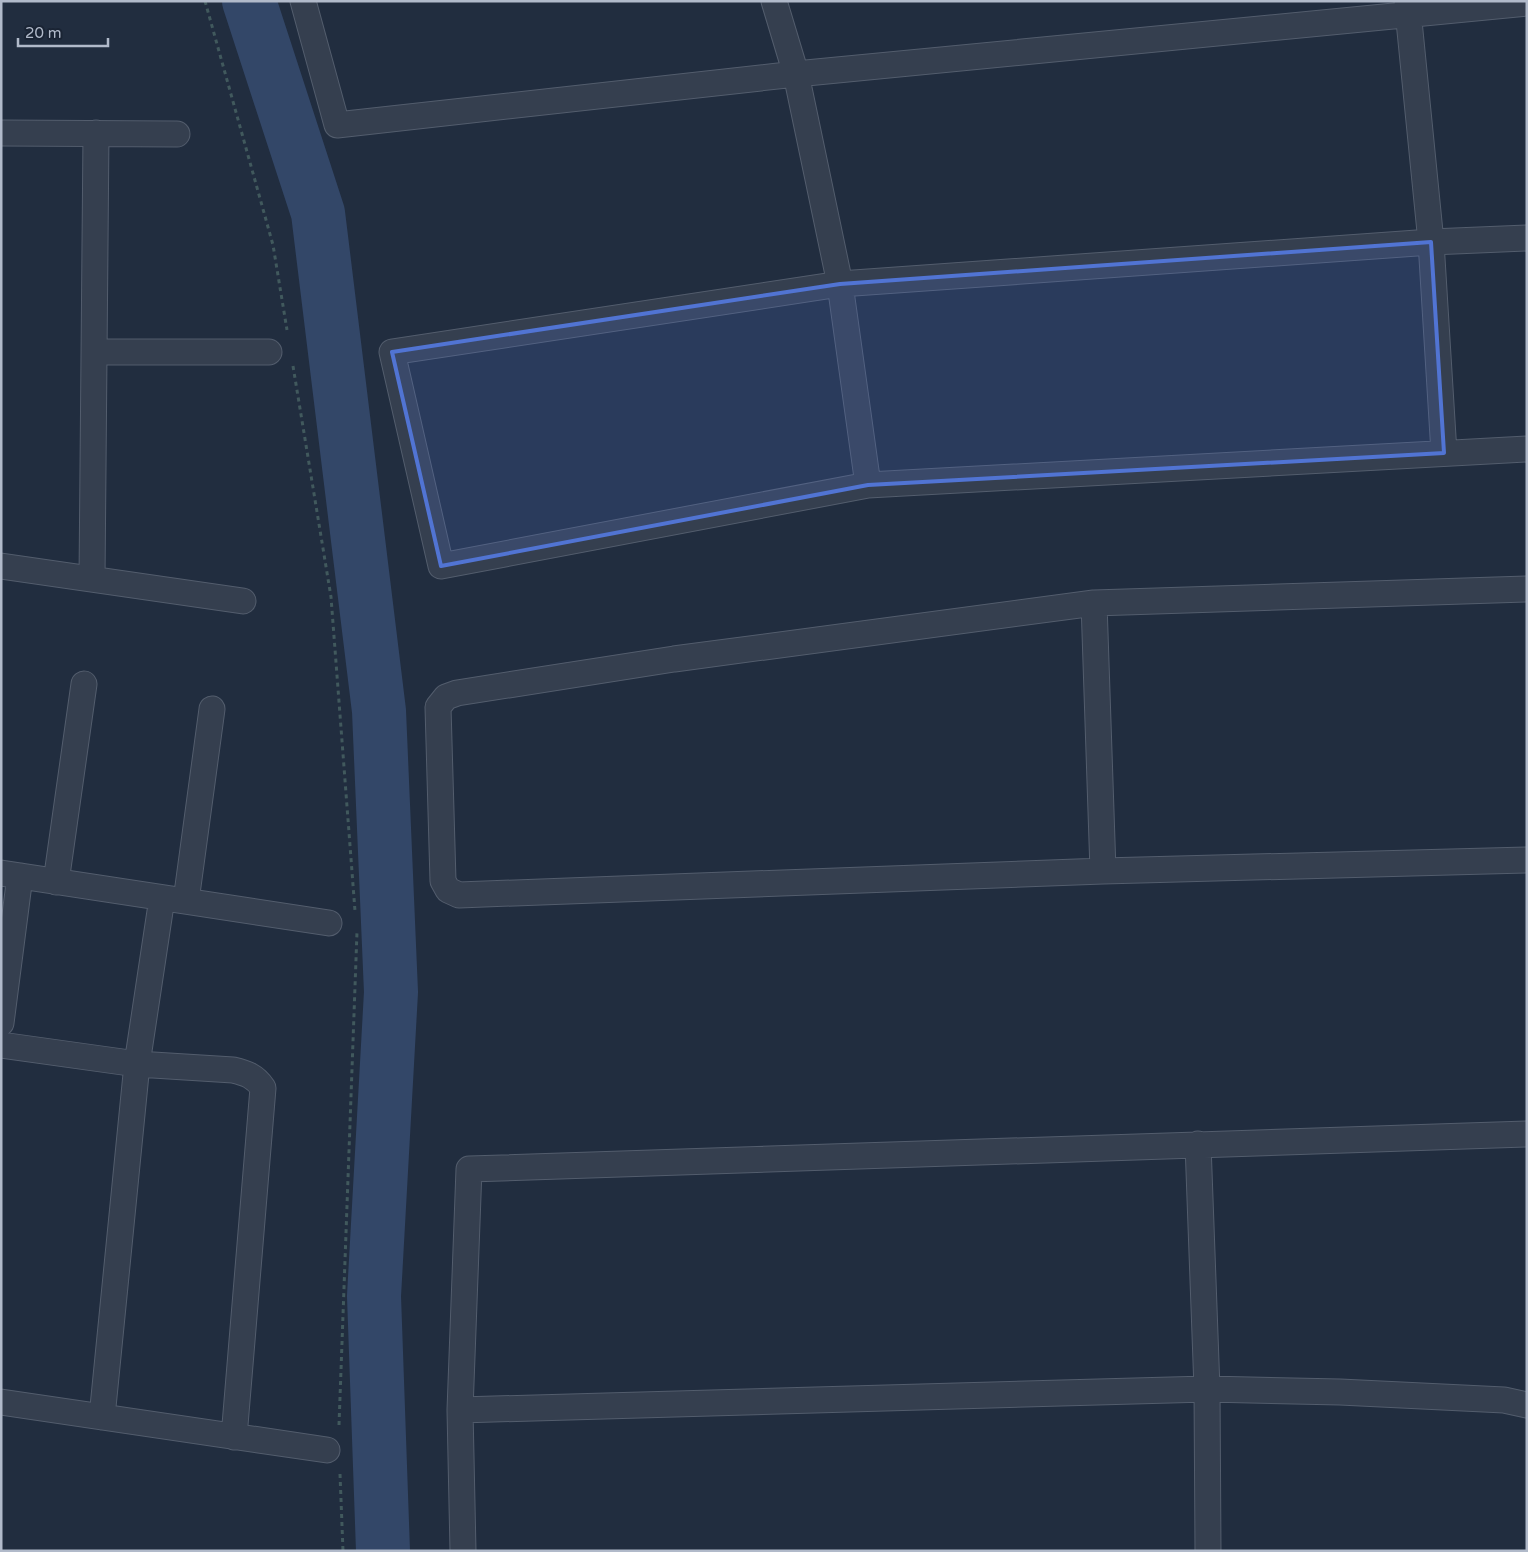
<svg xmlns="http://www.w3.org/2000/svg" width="1528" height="1552" viewBox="0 0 1528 1552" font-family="'Varela Round',sans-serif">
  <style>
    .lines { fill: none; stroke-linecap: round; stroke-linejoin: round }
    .river { stroke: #334768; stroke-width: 54 }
    .street-casing { stroke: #535d6d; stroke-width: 27 }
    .path { stroke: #41595d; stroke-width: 3; stroke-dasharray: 4 4; stroke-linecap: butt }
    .street { stroke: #353f4f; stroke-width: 25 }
    .marked { fill: #5174d3; fill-opacity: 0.2; stroke: #5174d3; stroke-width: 4; stroke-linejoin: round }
  </style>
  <rect width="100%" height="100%" fill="#212d3f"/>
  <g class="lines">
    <!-- river -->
    <path class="river" d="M 249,1 L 318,213 L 379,711 L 391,992 L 374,1296 L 383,1551"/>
    <!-- street casing -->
    <g class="street-casing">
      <path id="street" d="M 303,1 L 337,125 L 796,74 L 1527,3
        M 774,1 L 796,74 L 840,284 L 868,485
        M 1407,1 L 1431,242 L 1444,453
        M 1,133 L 177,134
        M 1527,238 L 1431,242 L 840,284 L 392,352 L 441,566 L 868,485 L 1527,449
        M 94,352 L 269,352
        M 1,566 L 243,601
        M 92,579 L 96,133
        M 1527,589 L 1094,603 L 674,659 L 457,693 L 446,697 L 438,707 L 443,881 L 448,890 L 459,895 L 1103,871 L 1527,860
        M 1094,603 L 1103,871
        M 1,873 L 329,923
        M 56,882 L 84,684
        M 186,901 L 212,709
        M 1,1023 L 20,876
        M 1,1045 L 137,1064 L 233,1070 C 246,1073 255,1076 263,1088 L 234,1437
        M 1,1402 L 327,1450
        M 460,1410 L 1207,1389 L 1198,1144
        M 102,1417 L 137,1064 L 162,898
        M 463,1551 L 460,1410 L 469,1169 L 1527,1134
        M 1208,1551 L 1207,1389 L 1340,1392 L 1504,1400 L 1527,1405"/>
    </g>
    <!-- path -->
    <path class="path" d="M 205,1 L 273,245 L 287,330
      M 293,366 L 331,597 L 355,911
      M 339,1425 L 357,932
      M 340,1474 L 343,1551"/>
    <!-- street -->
    <use href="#street" class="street"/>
  </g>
  <!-- marked area -->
  <path class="marked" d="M 1431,242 L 1444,453 L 868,485 L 441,566 L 392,352 L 840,284 Z"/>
  <!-- border -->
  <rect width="1528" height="1552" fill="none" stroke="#b1baca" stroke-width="5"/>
  <!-- scale -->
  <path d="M18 38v8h90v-8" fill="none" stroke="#b1baca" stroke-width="2.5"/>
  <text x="25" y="38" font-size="15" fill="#b1baca" stroke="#1a2434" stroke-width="4" paint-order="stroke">20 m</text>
</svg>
